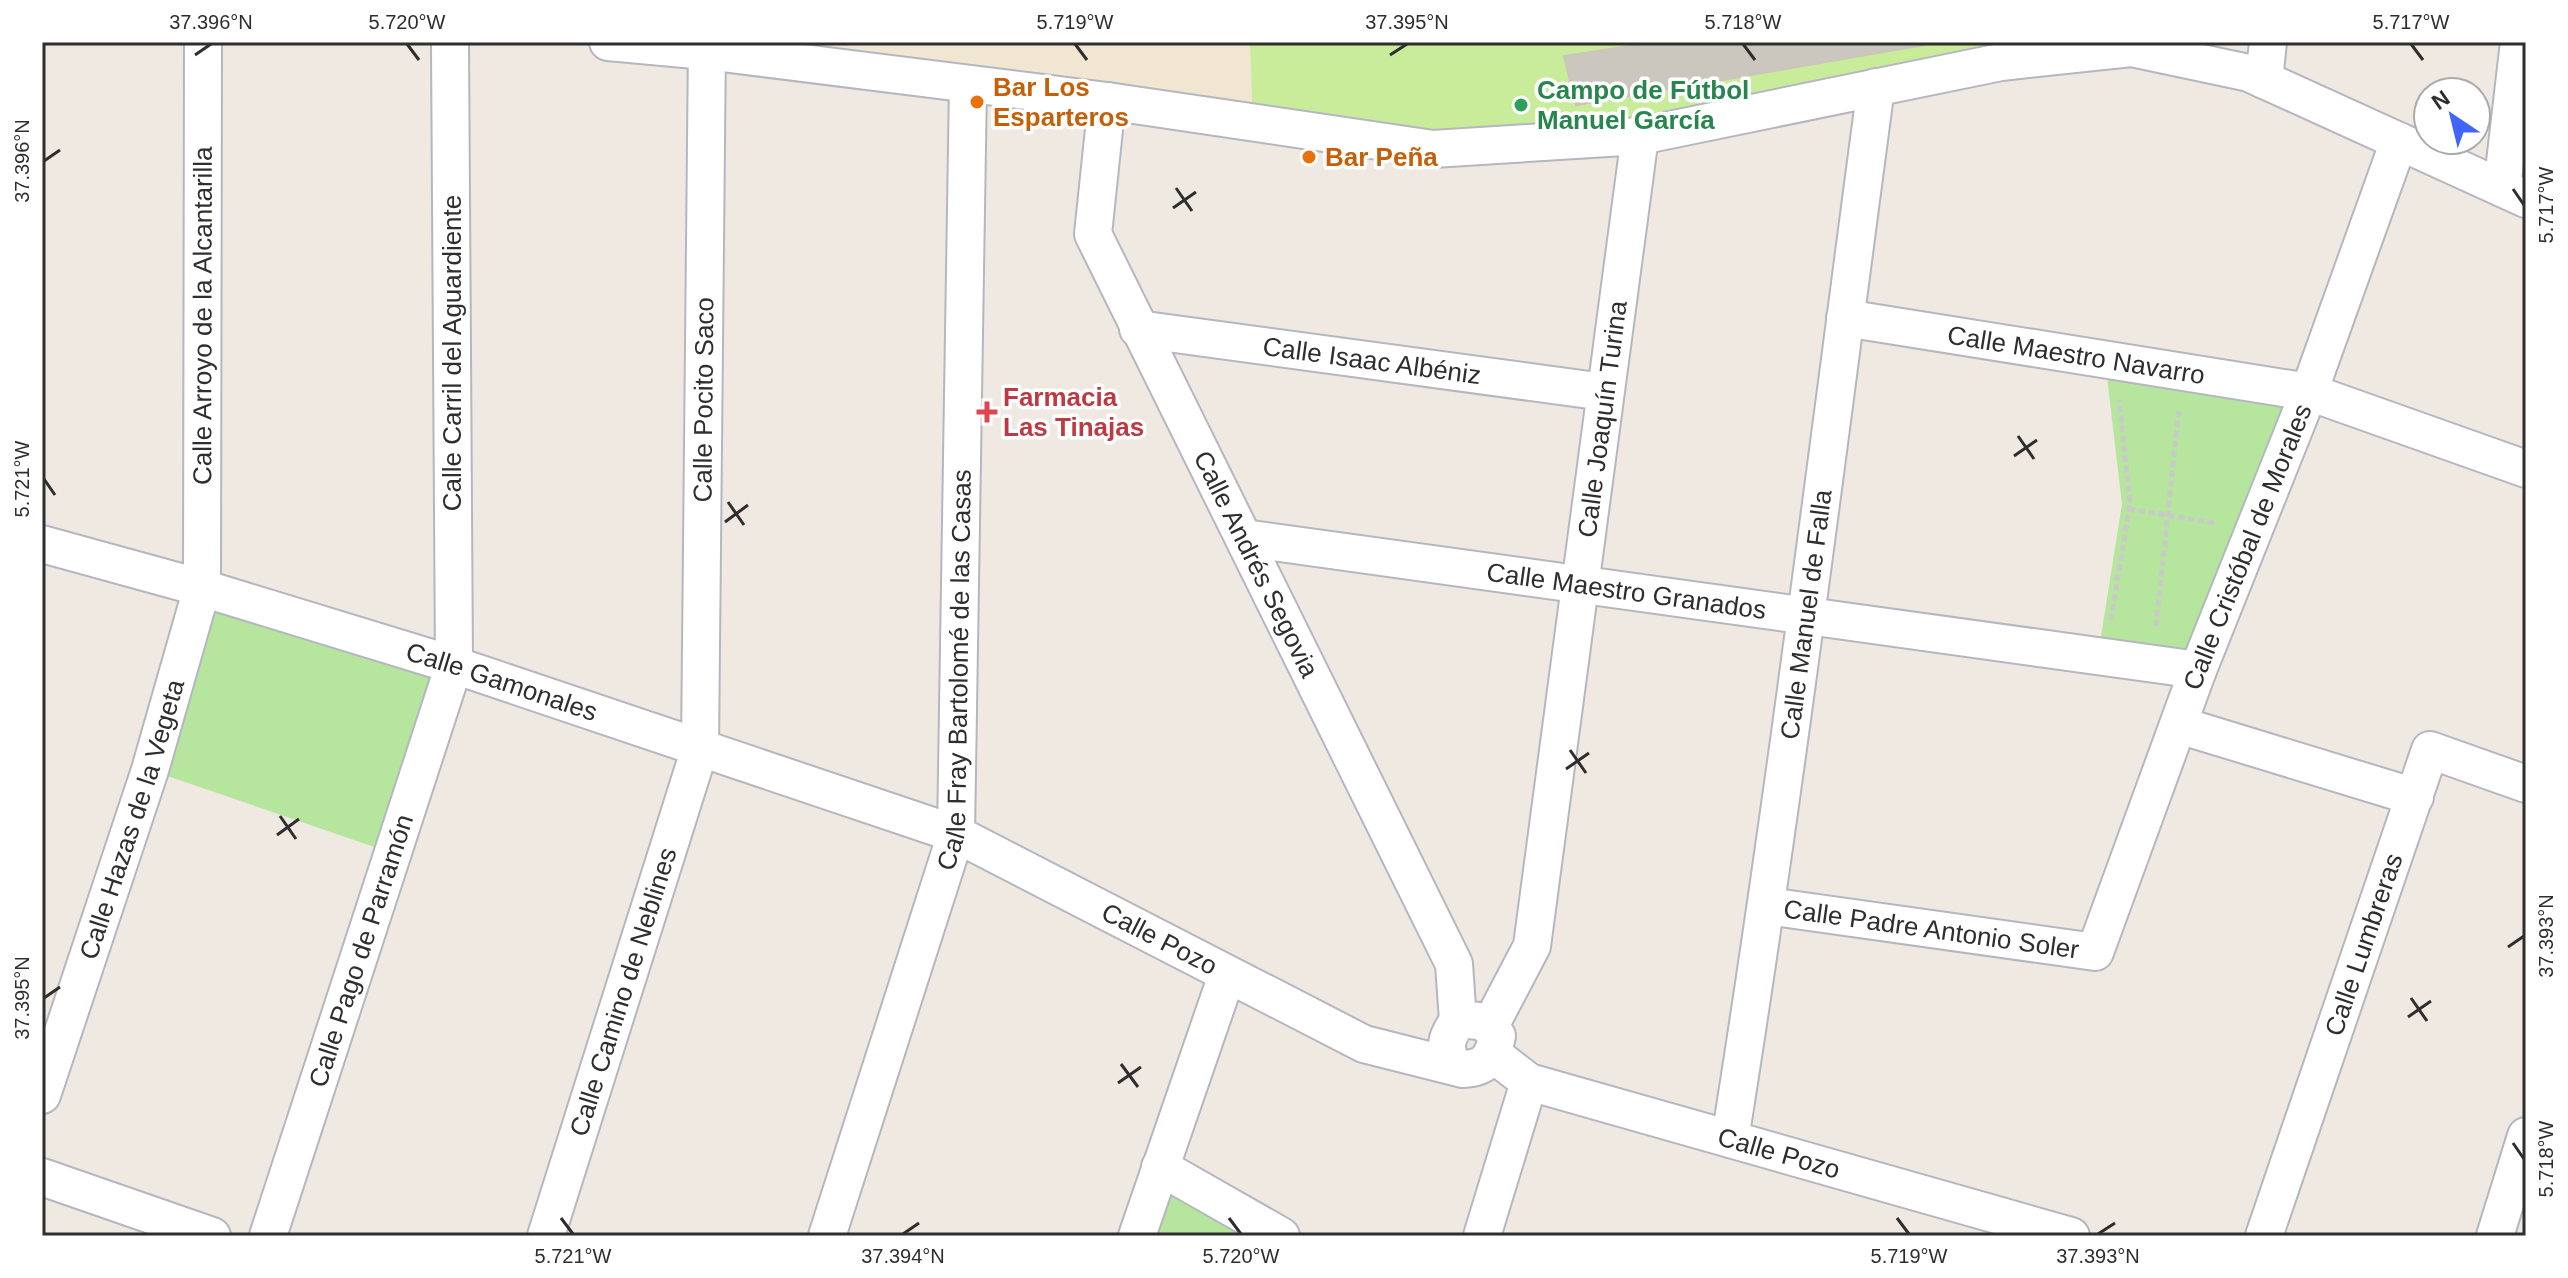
<svg xmlns="http://www.w3.org/2000/svg" width="2568" height="1278" viewBox="0 0 2568 1278" font-family="Helvetica,sans-serif">
  <style>
    .education { fill: #f0e6d1 }
    .green { fill: #b6e59e }
    .pitch { fill: #c9ec9a }
    .building { fill: #cbc7bf; stroke: #cbc5ba; stroke-width: 2 }
    .lines { fill: none; stroke-linecap: round; stroke-linejoin: round }
    .street-casing { stroke: #b4b7c1; stroke-width: 40 }
    .path { stroke: #c9c9c9; stroke-width: 5; stroke-dasharray: 6 4; stroke-linecap: butt }
    .street { stroke: #fff; stroke-width: 36 }
    .ticks { fill: none; stroke: #2e2e2e; stroke-width: 3 }
    .food-dot { fill: #e8710a; stroke: #fff; stroke-width: 3 }
    .leisure-dot { fill: #2e9e5b; stroke: #fff; stroke-width: 3 }
    .health-dot { fill: #e0444e; stroke: #fff; stroke-width: 3 }
    .labels { text-anchor: middle; dominant-baseline: central; stroke-width: 7; stroke-linejoin: round; paint-order: stroke }
    .food-label { font-size: 26px; font-weight: bold; fill: #c56008; stroke: #fff; text-anchor: start }
    .leisure-label { font-size: 26px; font-weight: bold; fill: #27864d; stroke: #fff; text-anchor: start }
    .street-label { font-size: 26px; fill: #2e2e2e; stroke: #fff }
    .health-label { font-size: 26px; font-weight: bold; fill: #be3a42; stroke: #fff; text-anchor: start }
    .neatline { fill: none; stroke: #2e2e2e; stroke-width: 3 }
    .ticks-label { font-size: 20px; text-anchor: middle; fill: #2e2e2e }
  </style>
  <rect width="100%" height="100%" fill="#efe9e1"/>
  <path class="education" d="M707,42h543l3,81z"/>
  <path class="green" d="M2105,360l204,32 -111,278 -100,-15 24,-151z
    M202,588l252,77 -62,188 -242,-83z
    M1160,1167l121,69h-144z"/>
  <path class="pitch" d="M1250,42h754l-3,20 -125,25 -443,62 -180,-26z"/>
  <path class="building" d="M1656,42h286l-366,63 -12,-49z"/>
  <g class="lines">
    <g class="street-casing">
      <g id="street">
        <path d="M608,42l98,9 401,50 326,48 207,-13 361,-74 130,-14 118,25 277,126"/>
        <path d="M2264,80l4,-38"/>
        <path id="s1" d="M1107,101l-14,133 361,730 4,57"/>
        <path d="M2502,188l17,-146"/>
        <path id="s2" d="M1845,318l464,74 217,77"/>
        <path id="s3" d="M1138,329l466,63"/>
        <path id="s4" d="M1244,538l954,132"/>
        <path id="s5" d="M42,544l160,44 252,77 502,169 408,210 99,25c23,-1 30,-11 34,-33 -11,-16 -20,-17 -39,-15 -11,15 -15,25 -6,43"/>
        <path d="M2179,725l236,72"/>
        <path id="s6" d="M1767,906l328,46 103,-282 111,-278 90,-251"/>
        <path id="s7" d="M1490,1026l42,-80 108,-810"/>
        <path id="s8" d="M1494,1055l35,27 542,154"/>
        <path id="s9" d="M42,1095l108,-325 52,-182 1,-546"/>
        <path id="s10" d="M1730,1139c56,-350 99,-701 146,-1052"/>
        <path d="M1160,1167l121,69"/>
        <path d="M42,1177l170,59"/>
        <path id="s11" d="M268,1236l186,-571 -4,-623"/>
        <path id="s12" d="M546,1236l154,-488 7,-706"/>
        <path id="s13" d="M827,1236l129,-402 12,-750"/>
        <path d="M1137,1236l90,-261"/>
        <path d="M1482,1236l47,-154"/>
        <path id="s14" d="M2264,1236l166,-486 96,34"/>
        <path d="M2495,1236l31,-100"/>
      </g>
    </g>
    <path class="path" d="M2129,509l86,14
      M2111,620l19,-117 -11,-103
      M2156,626l23,-217"/>
    <use href="#street" class="street"/>
  </g>
  <path class="ticks" d="M407,44l12,16M1075,44l12,16M1743,44l12,16M2411,44l12,16M195,55l16,-11M1390,55l17,-11M44,161l16,-11M1176,188l16,23M2513,189l11,16M1173,208l23,-16M2018,436l16,23M2014,456l23,-16M44,479l11,16M728,502l16,23M725,522l23,-17M1570,750l16,23M1566,769l23,-16M280,816l16,23M277,835l22,-16M2508,947l16,-11M44,998l16,-11M2411,998l16,23M2408,1017l23,-16M1121,1064l17,23M1118,1083l23,-16M2513,1143l11,16M561,1218l12,16M1229,1218l12,16M1897,1218l12,16M903,1234l16,-11M2098,1234l17,-11"/>
  <g class="food-dot">
    <circle cx="977" cy="102" r="8"/>
    <circle cx="1309" cy="157" r="8"/>
  </g>
  <circle class="leisure-dot" cx="1521" cy="105" r="8"/>
  <path class="health-dot" d="M983 400h8v8h8v8h-8v8h-8v-8h-8v-8h8z"/>
  <g class="labels">
    <g class="food-label">
      <text x="993" y="87">Bar Los<tspan x="993" dy="30">Esparteros</tspan></text>
      <text x="1325" y="157">Bar Peña</text>
    </g>
    <g class="leisure-label">
      <text x="1537" y="90">Campo de Fútbol<tspan x="1537" dy="30">Manuel García</tspan></text>
    </g>
    <g class="street-label">
      <text stroke="none"><textPath href="#s9" startOffset="804">Calle Arroyo de la Alcantarilla</textPath></text>
      <text transform="translate(452 353) rotate(-90)">Calle Carril del Aguardiente</text>
      <text stroke="none"><textPath href="#s2" startOffset="234">Calle Maestro Navarro</textPath></text>
      <text stroke="none"><textPath href="#s3" startOffset="236">Calle Isaac Albéniz</textPath></text>
      <text stroke="none"><textPath href="#s12" startOffset="860">Calle Pocito Saco</textPath></text>
      <text stroke="none"><textPath href="#s7" startOffset="622">Calle Joaquín Turina</textPath></text>
      <text stroke="none"><textPath href="#s6" startOffset="764">Calle Cristóbal de Morales</textPath></text>
      <text stroke="none"><textPath href="#s1" startOffset="502">Calle Andrés Segovia</textPath></text>
      <text stroke="none"><textPath href="#s4" startOffset="386">Calle Maestro Granados</textPath></text>
      <text stroke="none"><textPath href="#s10" startOffset="530">Calle Manuel de Falla</textPath></text>
      <text stroke="none"><textPath href="#s13" startOffset="586">Calle Fray Bartolomé de las Casas</textPath></text>
      <text stroke="none"><textPath href="#s5" startOffset="480">Calle Gamonales</textPath></text>
      <text stroke="none"><textPath href="#s9" startOffset="290">Calle Hazas de la Vegeta</textPath></text>
      <text stroke="none"><textPath href="#s6" startOffset="166">Calle Padre Antonio Soler</textPath></text>
      <text stroke="none"><textPath href="#s5" startOffset="1188">Calle Pozo</textPath></text>
      <text stroke="none"><textPath href="#s14" startOffset="308">Calle Lumbreras</textPath></text>
      <text stroke="none"><textPath href="#s11" startOffset="300">Calle Pago de Parramón</textPath></text>
      <text stroke="none"><textPath href="#s12" startOffset="256">Calle Camino de Neblines</textPath></text>
      <text stroke="none"><textPath href="#s8" startOffset="304">Calle Pozo</textPath></text>
    </g>
    <g class="health-label">
      <text x="1003" y="397">Farmacia<tspan x="1003" dy="30">Las Tinajas</tspan></text>
    </g>
  </g>
  <rect width="2568" height="1278" fill="none" stroke="#ffffff" stroke-width="88"/>
  <g transform="translate(2452 116) rotate(325)"><circle r="38" fill="#ffffff" stroke="#ababab" stroke-width="2"/>
  <path d="M0-6L14 30L0 20L-14 30Z" fill="#4264fb"/>
  <text y="-12" font-size="22" font-weight="bold" text-anchor="middle" fill="#2e2e2e">N</text>
  </g>
  <rect x="44" y="44" width="2480" height="1190" class="neatline"/>
  <g class="ticks-label">
    <text x="211" y="29">37.396°N</text>
    <text x="407" y="29">5.720°W</text>
    <text x="1075" y="29">5.719°W</text>
    <text x="1407" y="29">37.395°N</text>
    <text x="1743" y="29">5.718°W</text>
    <text x="2411" y="29">5.717°W</text>
    <text transform="translate(22 161) rotate(-90)" y="7">37.396°N</text>
    <text transform="translate(2546 205) rotate(-90)" y="7">5.717°W</text>
    <text transform="translate(22 479) rotate(-90)" y="7">5.721°W</text>
    <text transform="translate(2546 936) rotate(-90)" y="7">37.393°N</text>
    <text transform="translate(22 998) rotate(-90)" y="7">37.395°N</text>
    <text transform="translate(2546 1159) rotate(-90)" y="7">5.718°W</text>
    <text x="573" y="1263">5.721°W</text>
    <text x="903" y="1263">37.394°N</text>
    <text x="1241" y="1263">5.720°W</text>
    <text x="1909" y="1263">5.719°W</text>
    <text x="2098" y="1263">37.393°N</text>
  </g>
</svg>
